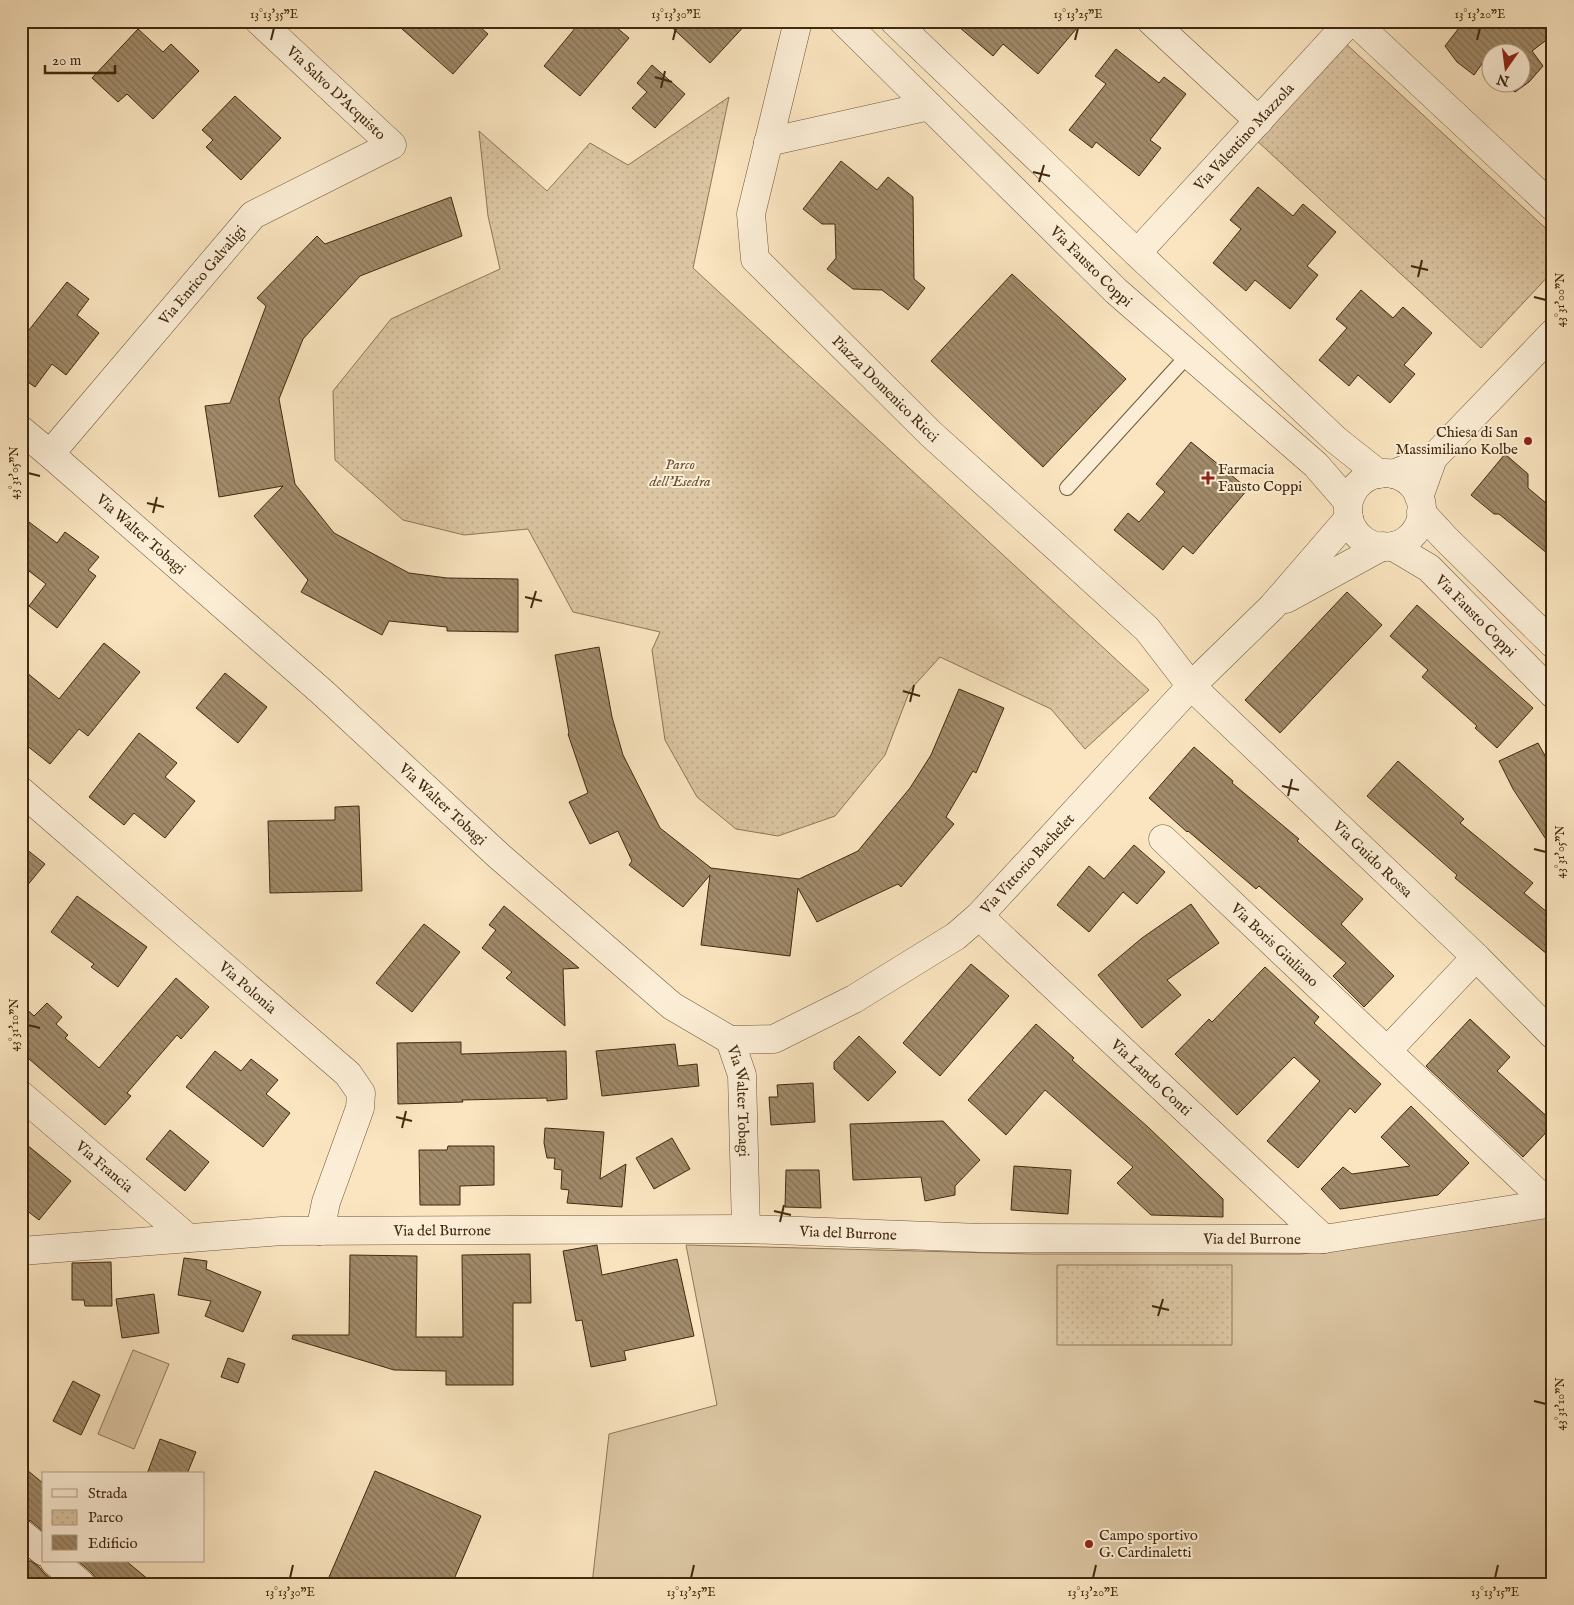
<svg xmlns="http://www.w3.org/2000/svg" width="1574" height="1605" viewBox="0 0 1574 1605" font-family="'IM FELL English',serif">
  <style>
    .grass { fill: #dbc5a2; stroke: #8e7758 }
    .park { fill: url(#park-dots); stroke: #8e7758 }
    .building { fill: url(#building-back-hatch); stroke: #41290e }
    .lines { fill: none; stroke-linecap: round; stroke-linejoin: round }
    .service-casing { stroke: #6f583a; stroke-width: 16 }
    .minor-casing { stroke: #6f583a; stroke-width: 29 }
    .tertiary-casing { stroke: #6f583a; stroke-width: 29 }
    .secondary-casing { stroke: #41290e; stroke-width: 29 }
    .service { stroke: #fceed6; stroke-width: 14 }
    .minor { stroke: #fceed6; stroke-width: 28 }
    .tertiary { stroke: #fceed6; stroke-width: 28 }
    .secondary { stroke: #fceed6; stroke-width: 28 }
    .ticks { fill: none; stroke: #41290e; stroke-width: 2 }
    .poi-dot { fill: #8f2418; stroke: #fceed6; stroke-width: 2 }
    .labels { text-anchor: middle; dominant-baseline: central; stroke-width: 4; stroke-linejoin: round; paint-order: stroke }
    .street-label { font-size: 15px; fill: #41290e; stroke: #fceed6 }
    .poi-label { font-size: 15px; fill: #41290e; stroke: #fceed6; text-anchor: start }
    .park-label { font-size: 15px; font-style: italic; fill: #685033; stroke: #fceed6 }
    .neatline { fill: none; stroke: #41290e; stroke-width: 2 }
    .ticks-label { font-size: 12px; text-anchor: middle; fill: #41290e }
  </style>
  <defs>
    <pattern id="park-dots" width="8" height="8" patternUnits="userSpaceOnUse" patternTransform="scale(1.25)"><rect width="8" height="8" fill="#dbc5a2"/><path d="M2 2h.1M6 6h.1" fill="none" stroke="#bda98a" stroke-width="1.8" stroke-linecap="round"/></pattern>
    <pattern id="building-back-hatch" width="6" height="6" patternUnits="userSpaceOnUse" patternTransform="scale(1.25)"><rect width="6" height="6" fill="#a18b6b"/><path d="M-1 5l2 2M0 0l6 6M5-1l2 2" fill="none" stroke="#857256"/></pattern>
  </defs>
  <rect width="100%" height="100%" fill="#fae5c0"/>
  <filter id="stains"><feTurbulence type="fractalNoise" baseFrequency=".004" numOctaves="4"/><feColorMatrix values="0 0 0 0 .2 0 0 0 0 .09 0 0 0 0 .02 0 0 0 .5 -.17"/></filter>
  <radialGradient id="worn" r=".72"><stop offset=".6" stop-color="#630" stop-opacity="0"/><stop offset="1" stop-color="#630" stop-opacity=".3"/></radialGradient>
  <path class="grass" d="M1553,1216v368h-961l17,-150 108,-29 -31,-160 346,9h269l190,-27z
    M133,1350l36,14 -35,85 -36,-15z"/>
  <path class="park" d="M1344,42l209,193v36l-72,77 -226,-209z
    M729,97l-36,171 456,422 -64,59 -34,-40 -111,-52 -30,33 -25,65 -50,61 -57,20 -42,-7 -39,-32 -32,-57 -13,-90 8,-18 -87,-20 -45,-83 -64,6 -61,-15 -68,-60 -2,-69 58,-72 109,-50 -12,-53 -9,-85 68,60 43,-48 38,22z
    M1057,1265h175v80h-175z"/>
  <path class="building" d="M393,21h80l15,13 -35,40z
    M581,21h28l20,17 -49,58 -36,-30z
    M665,21h84l-39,42z
    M952,21h131l-45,53 -35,-30 -10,12z
    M1467,21h86v14l-21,16 11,15 -14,16 -14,10 -13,-10h20v-30h-30v19l-8,-10 -10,14 -17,-13 -12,-16 17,-22z
    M138,29l25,23 8,-8 28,27 -46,48 -26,-25 -9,8 -26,-24z
    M1116,49l43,34 5,-6 22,17 -36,46 11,8 -22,28 -43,-34 -4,6 -23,-18 37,-46 -11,-8z
    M652,65l33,29 -30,34 -23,-20 15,-16 -10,-9z
    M235,96l46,42 -40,42 -35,-33 7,-7 -11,-10z
    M841,161l36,29 11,-13 25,20 1,82 11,9 -17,22 -26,-20 -29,-1 -26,-20 9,-11 -1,-34h-13l-19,-15z
    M1258,187l35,29 10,-12 33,28 -29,34 11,9 -28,34 -35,-29 -9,11 -33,-28 28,-34 -11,-9z
    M451,197l11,39 -102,40 -57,63 -24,60 16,85 39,49 75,40 38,5 71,1v53l-71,-1v-4l-58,-6 -7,14 -81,-43 7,-12 -54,-64 29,-30 -64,11 -14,-91 25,-3 36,-97 -9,-8 60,-62 8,8z
    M1012,274l114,105 -83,88 -112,-106z
    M67,282l22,17 -12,16 22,18 -33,42 -14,-11 -17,23 -14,-10v-37z
    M1361,290l32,28 10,-11 29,26 -28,32 11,9 -25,29 -32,-28 -9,11 -30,-26 28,-32 -11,-9z
    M1191,442l57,47 -55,65 -10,-8 -20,24 -49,-40 14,-17 11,9 26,-30 -9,-8z
    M1505,454l23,20v14l25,21v49l-54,-44h-5l-23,-19z
    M21,516l36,27 8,-11 34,25 -11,13 8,6 -39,52 -28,-22 17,-22 -25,-19z
    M1347,592l35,33 -102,108 -35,-33z
    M1417,605l116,103 -36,40 -22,-20 2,-2 -55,-49 6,-7 -38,-34z
    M104,643l36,29 -52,64 -9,-7 -29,35 -29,-23v-73l38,31z
    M599,647l13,70 11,38 37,73 51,40 88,11 59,-28 52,-63 21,-33 28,-66 45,19 -28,65 -3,-2 -27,46 8,7 -53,63 -3,-3 -81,38 -19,-34 -8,68 -89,-11 9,-70 -27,32 -54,-42 3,-4 -14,-30 -28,13 -21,-42 19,-9 -20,-59 1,-1 -14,-78z
    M225,673l42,34 -29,36 -42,-35z
    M139,733l38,30 -12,14 30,24 -30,37 -31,-25 -10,12 -35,-28z
    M1538,743l15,27v80l-40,-61 -14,-28z
    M1194,747l39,34 -1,2 67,56 -2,2 66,58 -22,25 53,52 -30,31 -31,-31 13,-13 -87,-77 -3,3 -68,-58 -1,1 -38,-34z
    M1398,761l66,58 -4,4 73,60 -9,10 29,24v42l-98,-81 2,-3 -90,-79z
    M359,806l3,85 -92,2 -2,-72 67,-1v-13z
    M21,845l24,19 -24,29z
    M1134,845l31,27 -28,32 -14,-12 -34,40 -32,-27 32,-39 15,13z
    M77,896l70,51 -29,40 -27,-20 3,-3 -43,-32z
    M1191,904l28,39 -52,37 14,15 -39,33 -44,-53 44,-37z
    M504,906l75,62 -16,1 2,57 -59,-48 6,-6 -30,-24 14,-18 -7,-5z
    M424,924l36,28 -48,60 -36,-29z
    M971,964l38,32 -69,80 -37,-33z
    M1265,967l54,50 -5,6 67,61 -26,29 -5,-5 -52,60 -31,-27 53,-60 -26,-24 -57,58 -62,-61 34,-35 3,3z
    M176,978l33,29 -28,32 -4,-4 -50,58 4,3 -26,29 -84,-73v-48l13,12 13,-13 15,14 -6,7 12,11 -3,3 34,30z
    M1470,1019l40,38 -13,14 56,51v3l-30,32 -97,-91z
    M1036,1024l38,34 -2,2 76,67 75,72v18l-72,-2 -34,-32 16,-16 -88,-77 -39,45 -38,-35z
    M859,1036l37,36 -28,29 -34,-32v-7z
    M461,1042v12l105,-3 1,48 -20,2v-3l-85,2 1,2 -65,2 -1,-61z
    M675,1044l3,22 19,-2 2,22 -97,10 -6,-45z
    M215,1051l26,20 10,-12 27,21 -12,14 24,19 -27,34 -77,-60z
    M813,1083l2,39 -44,3 -2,-28h9l-1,-12z
    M1411,1106l58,57 -31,32 -98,14 -19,-20 22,-22 9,7 58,-8 -29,-29z
    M943,1121l37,39 -25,26v9l-30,6 -4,-24 -68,3 -3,-56z
    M545,1128l59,4 -4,47 26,-15 -4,43 -55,-4 2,-13 -8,-1 1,-19 -8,-1 1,-11h-8l-3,-15z
    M170,1130l39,32 -24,29 -39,-32z
    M672,1138l18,31 -36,20 -18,-31z
    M21,1140l50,41 -32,39 -18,-14z
    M448,1146h46v39l-34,1v19h-40l-1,-55h28z
    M1014,1166l57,4 -3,44 -57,-4z
    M786,1170h33l2,38 -36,-1z
    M597,1245l5,30 75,-16 17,77 -70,15 2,9 -35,7 -9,-47 -6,1 -13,-70z
    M530,1254l1,49h-18v82h-67v-14l-52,-1 -102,-31 1,-4h56l1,-80 67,1 -1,81h47l-1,-82z
    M184,1258l23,3 -1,8 55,23 -18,40 -38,-16 6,-15 -33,-6z
    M111,1262l1,44h-27l-1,-6h-12v-37z
    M154,1294l5,39 -37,5 -6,-39z
    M228,1358l17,6 -7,19 -17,-6z
    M73,1381l27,14 -19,40 -28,-14z
    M160,1439l36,13 -9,22h-40z
    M21,1465l23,19v48l-13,-11 -10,-4z
    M375,1471l106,45 -29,68h-126z
    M21,1561h10l8,6 5,6 13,11h-36z
    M78,1561h48l28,23h-58v-6l-5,-6z"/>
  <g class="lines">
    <g class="service-casing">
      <path id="service" d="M1067,488l122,-134"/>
    </g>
    <g class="minor-casing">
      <g id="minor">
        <path id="s1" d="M798,21l-47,193 4,45 176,175 216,195 44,57 285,271 77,78"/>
        <path d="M1151,21l108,100"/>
        <path d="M1354,21l199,186"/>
        <path d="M768,142l161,-36"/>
        <path id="s2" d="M1137,253l213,-232"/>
        <path id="s3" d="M21,430l29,24 272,238 177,164 173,150 58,34 12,35 4,154"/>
        <path id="s4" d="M50,454l203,-239 139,-70 -133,-124"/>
        <path d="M1393,474l40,-16"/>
        <path d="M1419,497l14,-39 120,-125"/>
        <path d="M1286,599l97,-53"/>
        <path id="s5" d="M21,791l327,283 13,19 -1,15 -34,94 -6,29"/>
        <path id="s6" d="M1163,839l386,365"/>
        <path id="s7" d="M979,916l345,323"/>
        <path id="s8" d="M730,1040l44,-1 80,-40 102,-63 23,-20 212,-230 81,-79 77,-89"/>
        <path d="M1387,1051l89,-94"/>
        <path id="s9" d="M21,1095l167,143"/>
      </g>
    </g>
    <g class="tertiary-casing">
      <g id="tertiary">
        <path id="s10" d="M843,21l273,270 200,174 32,37"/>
        <path d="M894,21l243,232 199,187 43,34"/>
        <circle cx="1385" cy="510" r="37"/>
        <path d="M1421,512l25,27 107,105"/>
        <path id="s11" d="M1392,546l37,22 124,126"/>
        <path id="s12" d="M21,1251l261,-20 464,-2 235,9 343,1 229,-36"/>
      </g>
    </g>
    <g class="secondary-casing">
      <path id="secondary" d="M21,1533l23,19
        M54,1561l27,23"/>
    </g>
    <use href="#service" class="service"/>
    <use href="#minor" class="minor"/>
    <use href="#tertiary" class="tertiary"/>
    <use href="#secondary" class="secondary"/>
  </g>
  <path class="ticks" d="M271,40l3,-12M673,40l3,-12M1075,40l3,-12M1477,40l3,-12M655,77l17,5M661,88l4,-17M1033,172l17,4M1039,182l5,-17M1411,266l17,4M1418,277l4,-17M1534,297l12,3M28,473l12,3M147,503l17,4M153,513l4,-16M525,597l17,4M531,608l5,-17M903,691l17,5M910,702l4,-17M1282,786l17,4M1288,796l4,-17M1534,849l12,3M28,1025l12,3M396,1117l16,4M402,1128l4,-17M774,1211l17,4M780,1222l4,-17M1152,1306l17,4M1158,1316l5,-17M1534,1401l12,3M290,1578l3,-13M691,1578l3,-13M1093,1578l3,-13M1495,1578l3,-13"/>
  <g class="poi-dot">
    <circle cx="1528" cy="441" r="5"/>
    <path d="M1205.5 470.5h5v5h5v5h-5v5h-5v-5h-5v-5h5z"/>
    <circle cx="1089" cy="1544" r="5"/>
  </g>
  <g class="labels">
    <g class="street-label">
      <text transform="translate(336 93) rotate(43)">Via Salvo D'Acquisto</text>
      <text stroke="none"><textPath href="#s2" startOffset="158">Via Valentino Mazzola</textPath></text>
      <text stroke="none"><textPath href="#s10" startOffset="349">Via Fausto Coppi</textPath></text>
      <text stroke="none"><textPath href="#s4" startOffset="235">Via Enrico Galvaligi</textPath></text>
      <text stroke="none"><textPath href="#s1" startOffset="428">Piazza Domenico Ricci</textPath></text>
      <text stroke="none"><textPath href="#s3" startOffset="159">Via Walter Tobagi</textPath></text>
      <text stroke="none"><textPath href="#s11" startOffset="110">Via Fausto Coppi</textPath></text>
      <text stroke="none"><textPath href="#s3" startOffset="564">Via Walter Tobagi</textPath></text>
      <text stroke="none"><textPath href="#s1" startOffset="1106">Via Guido Rossa</textPath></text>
      <text stroke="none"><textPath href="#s8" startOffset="355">Via Vittorio Bachelet</textPath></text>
      <text stroke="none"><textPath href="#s6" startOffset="154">Via Boris Giuliano</textPath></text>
      <text stroke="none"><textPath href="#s5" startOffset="300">Via Polonia</textPath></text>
      <text stroke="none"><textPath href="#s7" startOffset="236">Via Lando Conti</textPath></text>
      <text stroke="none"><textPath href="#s3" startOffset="999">Via Walter Tobagi</textPath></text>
      <text stroke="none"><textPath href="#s9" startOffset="110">Via Francia</textPath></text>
      <text stroke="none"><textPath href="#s12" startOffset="422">Via del Burrone</textPath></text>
      <text stroke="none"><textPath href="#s12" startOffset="828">Via del Burrone</textPath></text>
      <text stroke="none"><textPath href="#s12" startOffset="1232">Via del Burrone</textPath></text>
    </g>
    <g class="poi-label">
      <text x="1518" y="432" text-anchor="end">Chiesa di San<tspan x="1518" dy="17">Massimiliano Kolbe</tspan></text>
      <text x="1218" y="469">Farmacia<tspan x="1218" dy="17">Fausto Coppi</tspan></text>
      <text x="1099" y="1535">Campo sportivo<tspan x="1099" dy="17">G. Cardinaletti</tspan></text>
    </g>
    <g class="park-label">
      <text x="680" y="464">Parco<tspan x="680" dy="17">dell'Esedra</tspan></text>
    </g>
  </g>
  <rect width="1574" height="1605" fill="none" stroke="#fae5c0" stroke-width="55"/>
  <rect x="42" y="1472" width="162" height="90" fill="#fceed6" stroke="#b19f86"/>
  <rect x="52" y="1489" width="25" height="8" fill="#fceed6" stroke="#b19f86"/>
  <text x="88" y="1498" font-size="15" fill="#41290e">Strada</text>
  <rect x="52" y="1510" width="25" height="15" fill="url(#park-dots)" stroke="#b19f86"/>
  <text x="88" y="1522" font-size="15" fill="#41290e">Parco</text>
  <rect x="52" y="1535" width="25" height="15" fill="url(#building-back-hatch)" stroke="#b19f86"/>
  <text x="88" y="1548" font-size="15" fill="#41290e">Edificio</text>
  <g transform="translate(1506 68) rotate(194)"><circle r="24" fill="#fceed6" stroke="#b19f86"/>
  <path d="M0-4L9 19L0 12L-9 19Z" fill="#8f2418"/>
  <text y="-8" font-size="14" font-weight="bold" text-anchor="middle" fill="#41290e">N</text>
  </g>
  <path d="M45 65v8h70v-8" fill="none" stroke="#41290e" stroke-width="2.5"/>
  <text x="52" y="65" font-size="15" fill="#41290e" stroke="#fceed6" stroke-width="4" paint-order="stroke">20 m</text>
  <rect x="28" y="28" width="1518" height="1550" class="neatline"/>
  <g class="ticks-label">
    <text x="274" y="18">13°13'35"E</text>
    <text x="676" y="18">13°13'30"E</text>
    <text x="1078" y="18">13°13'25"E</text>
    <text x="1480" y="18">13°13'20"E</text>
    <text transform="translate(1560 300) rotate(-90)" y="4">43°31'00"N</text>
    <text transform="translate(14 473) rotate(-90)" y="4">43°31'05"N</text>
    <text transform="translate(1560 852) rotate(-90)" y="4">43°31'05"N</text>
    <text transform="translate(14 1025) rotate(-90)" y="4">43°31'10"N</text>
    <text transform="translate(1560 1404) rotate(-90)" y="4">43°31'10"N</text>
    <text x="290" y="1596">13°13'30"E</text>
    <text x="691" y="1596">13°13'25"E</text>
    <text x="1093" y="1596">13°13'20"E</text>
    <text x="1495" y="1596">13°13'15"E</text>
  </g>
  <rect width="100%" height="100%" filter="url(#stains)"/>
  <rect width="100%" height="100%" fill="url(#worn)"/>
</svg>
